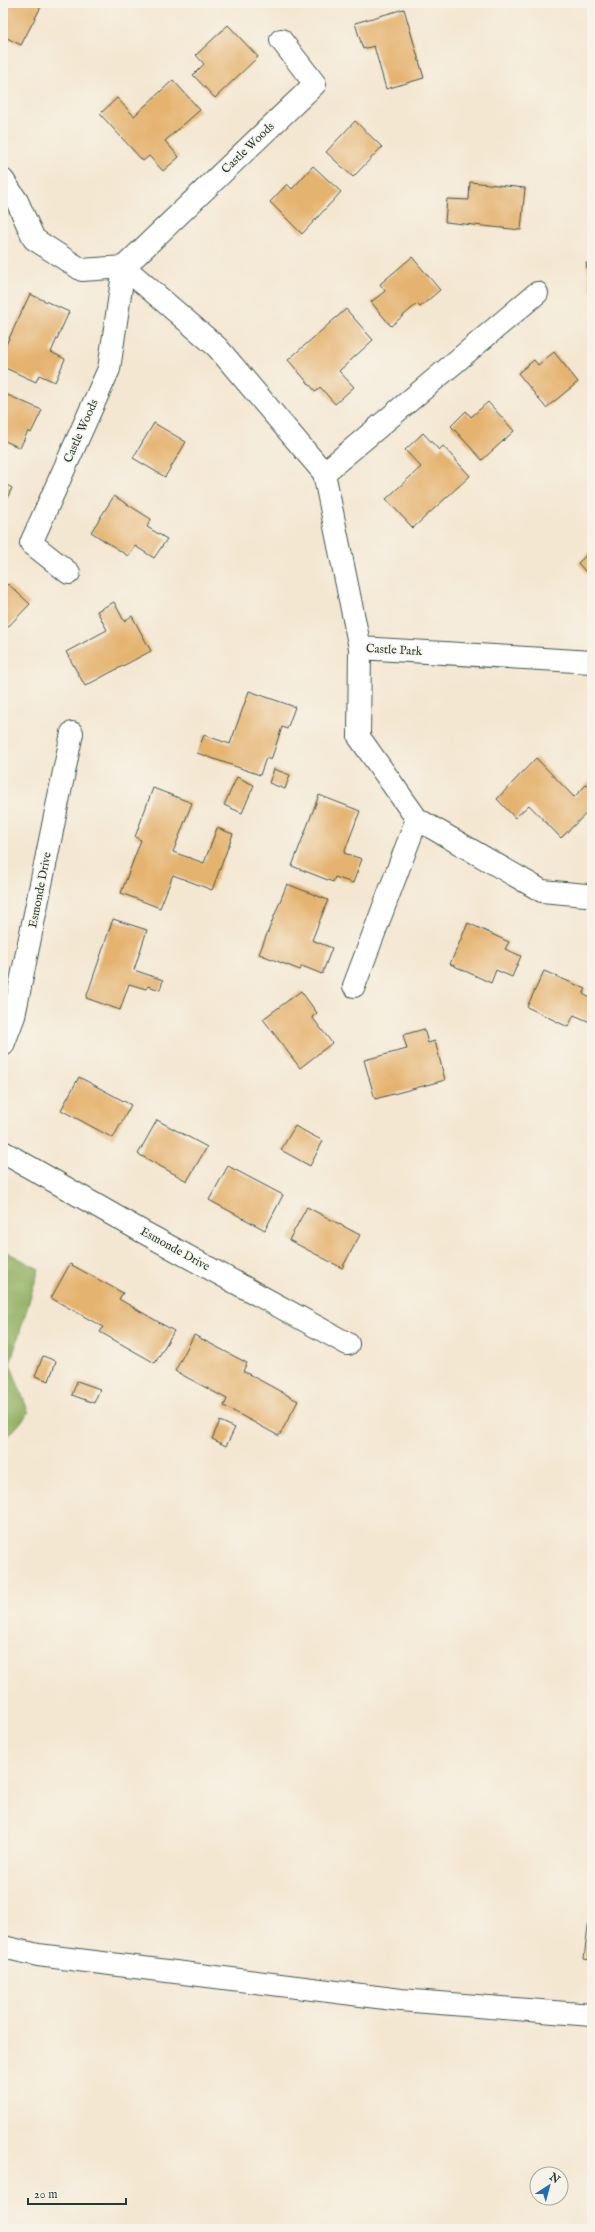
<svg xmlns="http://www.w3.org/2000/svg" width="595" height="2232" viewBox="0 0 595 2232" font-family="'IM FELL English',serif">
  <style>
    .forest { fill: #91b062; stroke: #58764b }
    .building { fill: #e5b36f }
    .lines { fill: none; stroke-linecap: round; stroke-linejoin: round }
    .minor-casing { stroke: #3f564c; stroke-width: 24 }
    .tertiary-casing { stroke: #3f564c; stroke-width: 24 }
    .minor { stroke: #fff; stroke-width: 22 }
    .tertiary { stroke: #fff; stroke-width: 22 }
    .labels { text-anchor: middle; dominant-baseline: central; stroke-width: 3; stroke-linejoin: round; paint-order: stroke }
    .street-label { font-size: 12px; fill: #1f3d34; stroke: #f7f3e8 }
  </style>
  <rect width="100%" height="100%" fill="#f7f3e8"/>
  <filter id="ink" filterUnits="userSpaceOnUse"><feTurbulence type="fractalNoise" baseFrequency=".025" numOctaves="2"/><feDisplacementMap in="SourceGraphic" scale="8" xChannelSelector="R" yChannelSelector="G"/><feConvolveMatrix kernelMatrix="1 2 1 2 8 2 1 2 1" color-interpolation-filters="sRGB"/></filter>
  <filter id="wash" filterUnits="userSpaceOnUse"><feTurbulence type="fractalNoise" baseFrequency=".012" numOctaves="4" result="noise"/><feDisplacementMap in="SourceGraphic" scale="16" xChannelSelector="R" yChannelSelector="G"/><feGaussianBlur stdDeviation="0.9" result="paint"/><feColorMatrix in="noise" values="0 0 0 0 0 0 0 0 0 0 0 0 0 0 0 0 0 1.4 0 .05"/><feComposite in="paint" operator="in"/></filter>
  <g filter="url(#wash)">
    <rect width="100%" height="100%" fill="#f4e7d2"/>
    <path class="forest" d="M3,1250l36,19 -29,95 19,49 -26,29z"/>
    <g id="blocks">
      <path class="building" d="M3,3h40l-22,42 -18,-9z
        M404,9l20,69 -38,11 -12,-43 -11,3 -8,-26z
        M228,25l30,32 -43,41 -22,-23 11,-11 -8,-9z
        M173,80l27,30 -35,31 14,16 -16,14 -14,-15 -6,5 -43,-47 17,-16 17,18z
        M355,121l27,26 -29,30 -27,-25z
        M313,166l28,26 -39,42 -32,-32 17,-18 5,5z
        M470,182l55,6 -4,42 -76,-8 2,-23 22,1z
        M412,257l28,33 -20,17 -3,-3 -26,22 -20,-24 14,-11 -5,-7z
        M592,262v30h-1l-5,-29z
        M30,294l39,18 -18,40 14,7 -10,23 -16,-7 -3,7 -33,-15v-16z
        M346,309l27,31 -34,31 15,16 -19,17 -15,-17 -4,5 -28,-32z
        M554,352l24,30 -32,26 -28,-35 16,-13 4,5z
        M3,393l39,17 -11,23 -3,-2 -8,17 -17,-8z
        M488,402l26,29 -32,29 -31,-34 15,-15 5,6z
        M154,423l32,19 -21,35 -32,-19z
        M423,433l16,17 4,-4 27,30 -57,52 -27,-29 35,-32 -16,-17z
        M3,483l9,5 -9,18z
        M114,496l37,23 -4,8 20,12 -13,19 -19,-12 -7,10 -37,-24z
        M592,550v29l-14,-16z
        M8,584l22,20 -27,28v-42z
        M114,602l10,19 8,-5 19,35 -66,35 -19,-34 41,-22 -10,-19z
        M249,691l46,16 -8,22 -5,-2 -11,33 -5,-2 -6,17 -63,-22 7,-18 26,9z
        M536,758l38,39 18,-18v29l-31,30 -32,-33 -14,13 -18,-19z
        M274,769l16,6 -5,14 -16,-6z
        M237,777l17,8 -12,28 -18,-8z
        M153,788l39,15 -19,49 31,11 13,-35 16,6 -21,56 -39,-15 -13,33 -39,-15 20,-53 -6,-3z
        M319,795l41,16 -16,42 18,6 -9,24 -18,-6 -2,5 -41,-16z
        M287,884l41,16 -16,40 20,8 -10,26 -20,-8 -2,4 -41,-16z
        M113,919l34,11 -13,40 29,10 -3,10 -12,-4 -2,3 -17,-5 -9,26 -34,-12z
        M468,923l41,19 -4,7 16,7 -9,21 -16,-7 -5,13 -41,-19z
        M544,971l42,18 -3,5 9,5 -2,23 -16,-7 -6,12 -41,-20z
        M301,991l16,22 -5,4 20,26 -32,25 -37,-49z
        M424,1029l4,14 7,-2 10,39 -70,19 -11,-39 43,-11 -4,-14z
        M79,1077l52,28 -18,33 -52,-28z
        M157,1120l50,27 -20,34 -49,-27z
        M295,1126l28,15 -13,25 -29,-16z
        M228,1166l55,29 -18,35 -56,-30z
        M307,1207l53,28 -18,33 -53,-28z
        M70,1264l53,29 -4,6 55,32 -19,32 -55,-31 3,-5 -52,-29z
        M194,1335l53,28 -4,8 55,30 -19,35 -55,-30 3,-7 -52,-28z
        M43,1356l13,5 -7,20 -14,-5z
        M77,1381l23,8 -6,14 -22,-8z
        M220,1421l15,7 -9,18 -14,-7z
        M589,1918h3v42l-8,-1z"/>
    </g>
  </g>
  <g filter="url(#ink)">
    <use href="#blocks" fill-opacity="0" stroke="#3f564c" stroke-width="1"/>
    <g class="lines">
      <g class="minor-casing">
        <path id="minor" d="M3,180l14,21 17,38 48,31 42,-3 93,80 107,126 36,175 -1,89 58,82 125,72 44,4
          M324,473l213,-180
          M69,573l-38,-30 78,-174 15,-102 191,-183 -34,-44
          M360,648l232,14
          M354,986l63,-167
          M3,1045l11,-29 58,-283
          M3,1152l140,80 205,112"/>
      </g>
      <g class="tertiary-casing">
        <path id="tertiary" d="M3,1947l35,8 363,45 191,15"/>
      </g>
      <use href="#minor" class="minor"/>
      <use href="#tertiary" class="tertiary"/>
    </g>
  </g>
  <g class="labels">
    <g class="street-label">
      <text transform="translate(248 148) rotate(-44)">Castle Woods</text>
      <text transform="translate(81 431) rotate(-66)">Castle Woods</text>
      <text transform="translate(394 650) rotate(3)">Castle Park</text>
      <text transform="translate(40 890) rotate(-79)">Esmonde Drive</text>
      <text transform="translate(175 1249) rotate(29)">Esmonde Drive</text>
    </g>
  </g>
  <rect width="595" height="2232" fill="none" stroke="#f7f3e8" stroke-width="16"/>
  <g transform="translate(549 2186) rotate(36)"><circle r="19" fill="#f7f3e8" stroke="#a1aaa0"/>
  <path d="M0-3L7 15L0 10L-7 15Z" fill="#1f6fb2"/>
  <text y="-6" font-size="11" font-weight="bold" text-anchor="middle" fill="#1f3d34">N</text>
  </g>
  <path d="M28 2198v6h98v-6" fill="none" stroke="#1f3d34" stroke-width="2"/>
  <text x="34" y="2198" font-size="12" fill="#1f3d34" stroke="#f7f3e8" stroke-width="3" paint-order="stroke">20 m</text>
</svg>
